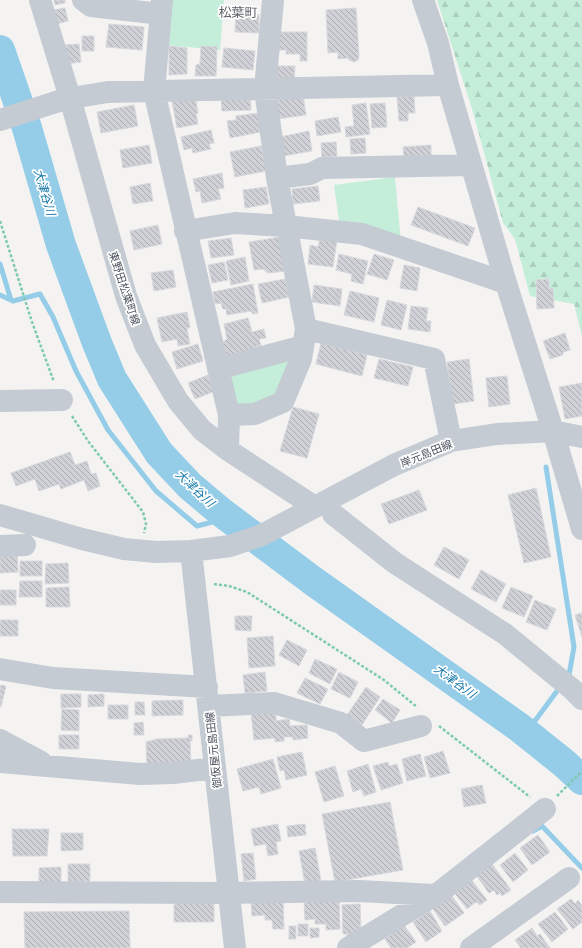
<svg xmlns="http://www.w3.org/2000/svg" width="582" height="948" viewBox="0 0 582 948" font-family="Lato,'Noto Sans JP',sans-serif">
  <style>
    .forest { fill: url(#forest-firs) }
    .park { fill: #c5eeda }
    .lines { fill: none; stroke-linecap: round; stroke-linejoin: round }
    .stream { stroke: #95cde8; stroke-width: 5 }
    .river { stroke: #95cde8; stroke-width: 30 }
    .building { fill: url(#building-back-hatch); stroke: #d7d8dd }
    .path { stroke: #7ecaae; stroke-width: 2.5; stroke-dasharray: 3 2; stroke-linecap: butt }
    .minor { stroke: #c4cbd3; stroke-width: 22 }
    .labels { text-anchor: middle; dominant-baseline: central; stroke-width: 3.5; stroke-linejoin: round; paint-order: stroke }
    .street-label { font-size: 11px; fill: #4b535f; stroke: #fff }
    .water-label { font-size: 12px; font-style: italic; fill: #1578a8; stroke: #fff }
    .quarter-label { font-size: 13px; fill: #5f6267; stroke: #fff }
  </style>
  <defs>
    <pattern id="forest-firs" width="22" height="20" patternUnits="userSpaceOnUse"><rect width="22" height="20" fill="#c5eeda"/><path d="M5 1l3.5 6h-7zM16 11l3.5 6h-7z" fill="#abcebe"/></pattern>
    <pattern id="building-back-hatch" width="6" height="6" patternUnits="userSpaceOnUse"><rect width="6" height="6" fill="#d0d1d6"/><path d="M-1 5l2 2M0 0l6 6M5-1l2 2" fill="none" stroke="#abacb1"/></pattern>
  </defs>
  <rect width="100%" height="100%" fill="#f4f3f2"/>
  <path class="forest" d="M437,0h145v336l-8,-32 -44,-8 -15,-57 -12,-16 -30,-111z"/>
  <path class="park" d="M170,0h54l-4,50 -55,-5z
    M395,177l6,66 -61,-16 -6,-42z
    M287,355l2,8 -12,34 -37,13 -14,-35z"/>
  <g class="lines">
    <path class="stream" d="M0,264l11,36
      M0,295l13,6 27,-7 13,23 23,54 32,59 48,61 41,35 31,-8
      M546,467l28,180 -5,28 -3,3
      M526,733l34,-46
      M533,831l9,-5 40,42"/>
    <path class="river" d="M0,50l27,78 34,117 36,98 15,36 47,74 31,33 31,26 92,69 207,147 45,36 17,16"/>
  </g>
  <path class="building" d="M54,0h11v3l-10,2z
    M65,8l3,13 -12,3 -3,-14z
    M356,8l3,48 -1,4 -4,2 -5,-2 -2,-2 -9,1v-7l-10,1 -2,-43z
    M236,14l23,1v18l-24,-1z
    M109,24l35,3 -2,23 -36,-3z
    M274,32h33v29h-7v-7h-14v-4h-12z
    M82,36h12v15h-12z
    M79,44l2,18 -15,2 -1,-19z
    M169,46l18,2v26l-18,1z
    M201,46l16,1 -1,29h-21l1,-11 4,-1z
    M224,48l31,3 -2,19 -31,-3z
    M272,66h23l-1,14h-23z
    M303,95l3,20 -29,4 -3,-19z
    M195,96l3,17 -2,1 2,10 -21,4 -5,-27z
    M414,96l1,17h-7v8h-9l-2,-24z
    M250,97l1,13 -29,1 -1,-13z
    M366,103l4,31 -24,3 -1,-10 9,-1 -2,-21z
    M385,103l2,24 -15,1 -2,-24z
    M134,105l4,21 -37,7 -4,-21z
    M258,113l3,19 -31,6 -3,-17 9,-1v-4z
    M338,117l3,15 -24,4 -2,-15z
    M211,130l3,13 -5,1 2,5 -18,4 -1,-5 -8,2 -3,-13z
    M309,131l3,20 -29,5 -3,-19z
    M365,138l1,15 -15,1 -1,-15z
    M336,142l1,14 -15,1 -1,-14z
    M149,145l3,18 -29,5 -3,-18z
    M431,145v15l-27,1 -1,-14z
    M261,146l5,25 -31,6 -5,-25z
    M222,173l2,15 -6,1 3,10 -19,4 -2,-12 -4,1 -3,-13z
    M150,183l3,18 -20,3 -3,-17z
    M318,186l2,15 -27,3 -1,-15z
    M266,187l3,17 -24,4 -2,-18z
    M418,207l57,21 -7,18 -57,-21z
    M158,225l4,19 -28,6 -4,-19z
    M280,237l6,34 -18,2 -5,-4 -9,1 -5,-28z
    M231,238l3,17 -23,3 -3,-17z
    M320,238l17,2 -4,27 -25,-3 2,-19 8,2z
    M339,254l29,7 -5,23 -12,-3 1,-7 -16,-4z
    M374,254l20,6 -7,20 -20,-6z
    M245,257l4,24 -18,4 -5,-24z
    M224,262l4,18 -16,3 -4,-18z
    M404,265l16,3 -3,23 -17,-3z
    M173,270l3,17 -22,4 -3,-18z
    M285,279l4,18 -27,6 -4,-19z
    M549,279v10l4,-1 1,20 -17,1 -1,-29z
    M253,284l5,29 -5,1 -2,-3 -24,4 -1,-6h-3l-2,-6 -6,1 -2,-12z
    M314,285l28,4 -2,17 -28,-4z
    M350,291l29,7 -5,24 -30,-7z
    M387,300l20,5 -6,25 -20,-5z
    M411,306l17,2 -2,13h5l-1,11 -22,-3z
    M187,312l3,15 -3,2 3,15 -12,2 -1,-7 -15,3 -5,-24z
    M248,318l4,14 12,-3 2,9 -7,1 2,7 -6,1 1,4 -29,7 -4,-16 4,-3 -3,-15z
    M565,333l5,17 -7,2v3l-13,4 -7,-18z
    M321,343l46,12 -5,21 -46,-12z
    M198,344l5,17 -26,8 -5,-17z
    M379,359l34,8 -5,19 -34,-8z
    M469,359l5,42 -21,3 -6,-42z
    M208,375l7,16 -20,8 -7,-16z
    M507,376l3,28 -21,3 -3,-29z
    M582,383v33l-17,3 -6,-32z
    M293,407l26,7 -12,44 -27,-7z
    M70,452l5,13 12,-4 4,13 5,-1 4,13 -12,5 -4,-11 -23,9 -2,-5 -20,7 -4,-12 -19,7 -5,-13z
    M536,488l15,69 -27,6 -16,-68z
    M419,490l8,20 -38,14 -8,-20z
    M444,547l25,13 -10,19 -25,-14z
    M0,553h17l1,19 -18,1z
    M20,561h22v15h-22z
    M68,563l1,20 -24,1 1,-20z
    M481,570l25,14 -10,18 -25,-13z
    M20,581h22v16h-23z
    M69,587l1,20h-24v-19z
    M511,587l22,9 -9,21 -22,-9z
    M0,590h16v15h-16z
    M535,600l21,9 -9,21 -21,-8z
    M582,613v24l-7,-22z
    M235,616h17l-1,15 -16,-1z
    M0,620h18v16h-18z
    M273,636l2,30 -26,2 -2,-30z
    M287,640l20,10 -8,16 -20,-11z
    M315,659l22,10 -7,15 -21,-11z
    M265,672l2,19 -22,2 -2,-18z
    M339,672l19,10 -8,16 -19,-9z
    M305,678l23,11 -8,15 -23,-11z
    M0,685l6,1 -5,21h-1z
    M366,687l14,10 -20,31 -15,-10z
    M61,694h20v13l-20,1z
    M104,694v12l-16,1v-12z
    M383,699l17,11 -8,13 -17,-13z
    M183,700v15l-31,1v-15z
    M135,702h9l1,13h-10z
    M108,705h20v14h-20z
    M62,709l17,1v21l-18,-1z
    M251,712l25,1v8l13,-2 1,7 17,-1 1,13 -15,2v-3h-9v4l-9,1v-4l-21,2z
    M143,722l1,13h-10v-12z
    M59,735h20v14h-20z
    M188,735h4v6h-2l1,24 -44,2 -1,-25 11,-3 31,-1z
    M443,751l7,22 -20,5 -6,-21z
    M302,752l5,23 -21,5 -2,-10 -4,1 -3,-14z
    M420,754l6,22 -19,5 -5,-22z
    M273,759l8,29 -20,6 -2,-7 -16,4 -6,-22z
    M388,762l1,4 8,-2 6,19 -22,7 -8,-24z
    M368,764l8,28 -12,4 -3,-7 -8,3 -6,-21z
    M335,766l9,30 -20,6 -9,-30z
    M482,785l4,18 -22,4 -3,-18z
    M390,802l13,68 -68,12 -13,-68z
    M278,824l3,17 -5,1 2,12 -10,2 -2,-12 -12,2 -3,-17z
    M305,824l1,11 -18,2 -1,-11z
    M12,829h37l-2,27h-34z
    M61,833h22v17l-22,1z
    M538,835l12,17 -18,13 -12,-17z
    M315,848l6,33 -16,3 -6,-33z
    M253,853l3,26 -12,2 -3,-27z
    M515,853l13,17 -15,12 -13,-17z
    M68,864h22v17l-22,1z
    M492,864l19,26 -9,6 -2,-3 -3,2 -3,-5 -5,3 -13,-18z
    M61,867v18h-22v-17z
    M470,878l17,22 -7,5 -4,-3 -9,7 -14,-18z
    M450,893l14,20 -19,13 -14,-20z
    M339,899l1,30 -14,1v-6h-11v-5l-10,1 -1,-20z
    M571,899l4,5 3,-4 4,6v16l-9,7 -16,-20z
    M214,900v22h-40v-18z
    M283,901l1,28h-11l-1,-9h-7v-5l-13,1 -1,-14z
    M360,904l1,30 -14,3v-3h-4l-1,-29z
    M129,911l1,37h-105l-1,-36z
    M430,911l12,20 -16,11 -13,-20z
    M555,912l13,17 -16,13 -14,-18z
    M298,924h10v12h-10z
    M404,925l12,17 -9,6h-16l-6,-9z
    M289,926h7v13h-7z
    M310,928h9v9l-9,1z
    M532,928l5,8 3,-2 10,14h-29l-6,-8z"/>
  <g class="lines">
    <path class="path" d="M0,221l32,101 22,60
      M72,416l16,25 55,71 3,12 -2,9
      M214,584l15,2 18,6 137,88 33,27
      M439,726l91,71
      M557,796l25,-25"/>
    <path class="minor" d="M40,0l30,98 56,198 19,49 33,56 24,29 26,20 87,57
      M83,0l8,6 70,8
      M162,0l-8,91 75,324
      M423,0l15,43 10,42 58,198 47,148 29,98
      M0,120l65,-21 43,-7 340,-7
      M277,178l33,-4 12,-6 149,-3
      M185,231l50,-8 50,3 77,8 144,49
      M306,329l128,30 17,82
      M218,369l85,-23
      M0,401l62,-1
      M228,450l1,-35 26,-1 28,-12 18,-43 5,-30 -29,-151 -12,-89 8,-89
      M333,514l62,49 110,71 67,55 10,10
      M0,515l82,24 42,10 32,3 35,-1 39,-5 32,-11 132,-70 57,-24 46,-7 56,-3 29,6
      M0,546l25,-1
      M191,551l44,397
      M0,669l53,9 154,9
      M209,706l65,-3 67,20 23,18 57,-15
      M0,740l41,22
      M0,762l140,12 33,-1 42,-5
      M0,892l219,1 140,-2 76,4
      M348,948l92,-56 105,-83
      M471,948l98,-70"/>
  </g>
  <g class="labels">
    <g class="street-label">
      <text transform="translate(125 288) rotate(72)">東野田松葉町線</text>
      <text transform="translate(426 453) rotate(-22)">岸元島田線</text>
      <text transform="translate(213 750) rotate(-96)">御仮屋元島田線</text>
    </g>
    <g class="water-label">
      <text transform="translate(45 192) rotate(74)">大津谷川</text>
      <text transform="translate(195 488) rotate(43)">大津谷川</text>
      <text transform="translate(455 681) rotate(36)">大津谷川</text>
    </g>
    <g class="quarter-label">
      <text x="238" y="12">松葉町</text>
    </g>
  </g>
</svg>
